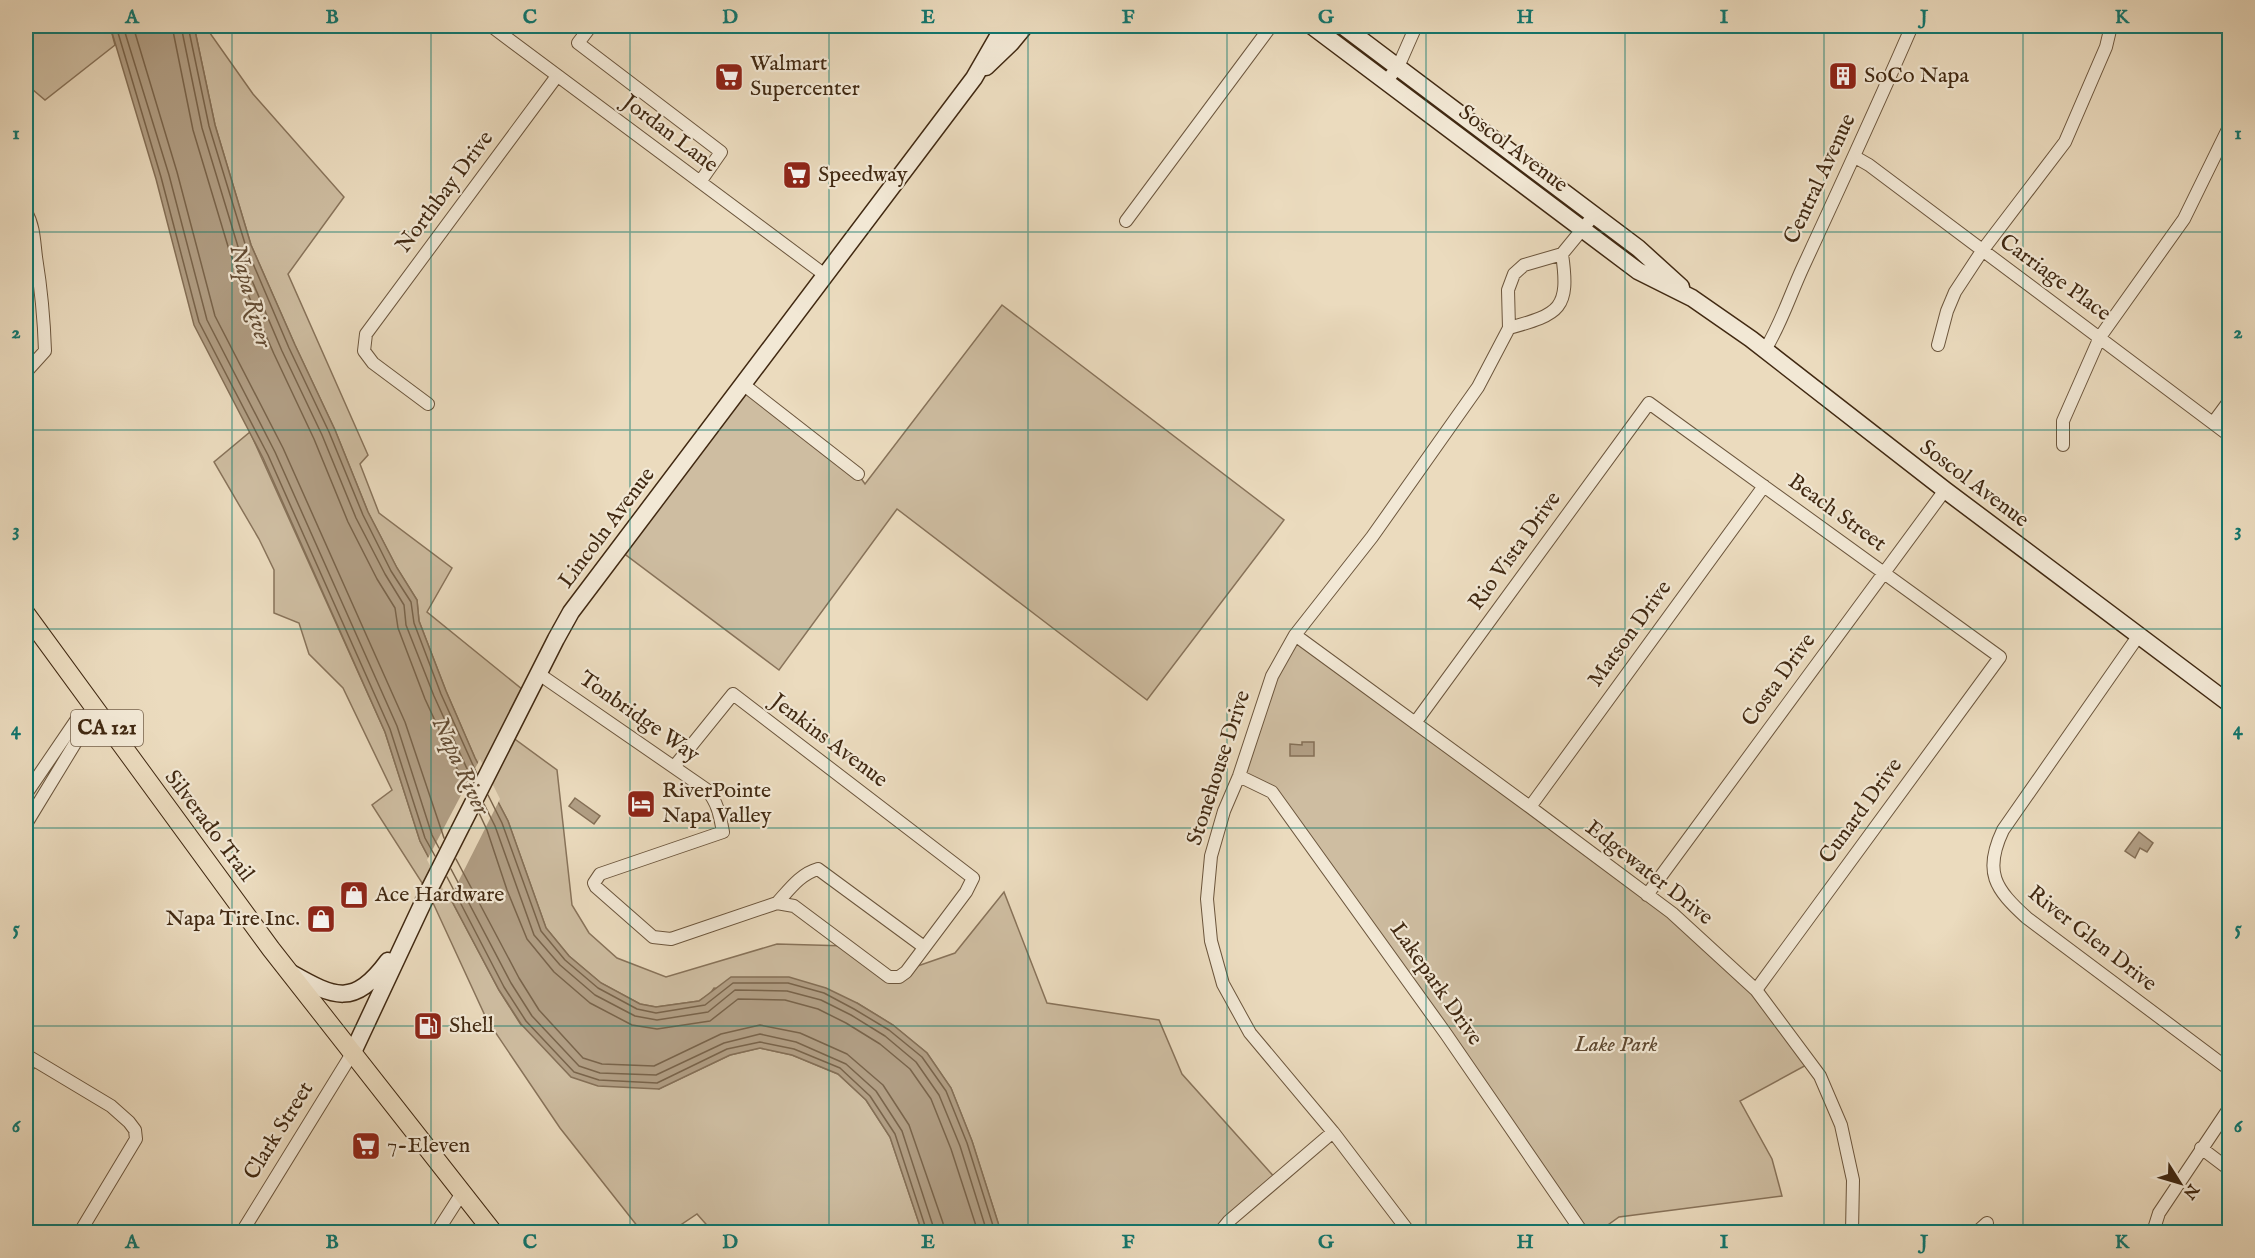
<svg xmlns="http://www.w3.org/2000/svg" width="2255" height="1258" viewBox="0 0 2255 1258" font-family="'IM FELL English',serif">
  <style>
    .green { fill: #cebda1; stroke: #88735a; stroke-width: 1.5 }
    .water { fill: #b19e84; stroke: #846f56; stroke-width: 1.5 }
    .pier { fill: #ebdbbe }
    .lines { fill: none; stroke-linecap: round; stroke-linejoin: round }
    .shore { stroke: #79644b; stroke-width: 1.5 }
    .minor-casing { stroke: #6c563d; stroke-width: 14 }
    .secondary-casing { stroke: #412912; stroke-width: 19 }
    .primary-casing { stroke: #412912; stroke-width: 20 }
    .minor { stroke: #f2e8d5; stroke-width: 12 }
    .secondary { stroke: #f2e8d5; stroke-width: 16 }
    .primary { stroke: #ebdbbe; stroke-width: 18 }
    .grid { fill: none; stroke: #0f766e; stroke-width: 1.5; stroke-opacity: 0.55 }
    .labels { text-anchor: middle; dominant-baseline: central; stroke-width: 4.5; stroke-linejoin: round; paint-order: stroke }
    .shield { fill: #f2e8d5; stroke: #76624c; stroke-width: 1.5 }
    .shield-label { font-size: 21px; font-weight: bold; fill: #412912 }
    .poi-label { font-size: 22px; fill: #412912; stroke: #f2e8d5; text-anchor: start }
    .street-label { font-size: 22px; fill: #412912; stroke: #f2e8d5 }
    .park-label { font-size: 22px; font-style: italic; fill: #5d472f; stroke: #f2e8d5 }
    .water-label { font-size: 24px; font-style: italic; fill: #634c34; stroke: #f2e8d5 }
    .neatline { fill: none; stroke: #0f766e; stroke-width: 2 }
    .grid-label { font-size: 20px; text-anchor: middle; font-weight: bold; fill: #0f766e }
  </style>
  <rect width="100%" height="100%" fill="#ebdbbe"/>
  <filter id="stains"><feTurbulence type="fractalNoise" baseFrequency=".00333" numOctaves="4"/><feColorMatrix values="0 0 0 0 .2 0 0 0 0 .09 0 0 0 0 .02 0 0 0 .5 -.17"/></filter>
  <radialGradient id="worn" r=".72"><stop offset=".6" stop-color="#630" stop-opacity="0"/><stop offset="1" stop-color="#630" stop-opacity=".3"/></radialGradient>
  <path class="green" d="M26,26h84l5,19 -70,55 -19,-16z
    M194,26h11l48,68 91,103 -56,77 80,181 -8,9 19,49 73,55 -25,44 101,82 -20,40 49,36 15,135 17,28 28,25 49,19 111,-33 71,2 41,30 66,-23 49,-61 43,111 112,17 23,54 95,106 -57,52h-219l-29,-91 -21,-53 -24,-35 -34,-28 -36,-22 -143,-15 -4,6 -11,7 -43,6 -16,-3 -39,-21 -32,-27 -23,-28 -38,-107 -33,-63 -29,-67 -27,-70 -2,-21 -20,-32 -29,-56 -33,-82 -40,-85 -44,-100 -36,-120z
    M1002,305l282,215 -137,180 -250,-191 -118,161 -161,-121 126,-164 114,89 7,10z
    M250,432l135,300 35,109 79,149 22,35 138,64 71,-34 30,-7 32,7 46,19 28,26 24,37 32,95h-209l-16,-18 -27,18h-28l-82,-104 -73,-108 -59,-128 -56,-87 20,-15 -49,-102 -34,-34 -10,-31 -25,-10v-43l-15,-31 -45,-77z
    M1295,635l377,278 84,77 54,73 -70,38 32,58 10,37 -163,21 -21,15h-16l-310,-440 -33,-16 33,-100z"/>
  <path class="water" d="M110,26h84l21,99 36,120 44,100 40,85 33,82 29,56 20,32 2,21 27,70 29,67 33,63 38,107 23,28 32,27 39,21 16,3 43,-6 32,-24h58l37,11 31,15 36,22 34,28 24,35 21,53 29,91h-79l-32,-95 -24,-37 -28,-26 -46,-19 -32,-7 -30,7 -71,34 -61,-3 -27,-9 -50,-53 -22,-34 -79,-149 -35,-109 -122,-274 -69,-133 -38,-146z
    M1302,742h12v14h-24v-12l12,1z
    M575,798l25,18 -6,8 -25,-18z
    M2139,832l14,11 -6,9 -7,-4 -5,10 -10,-7z"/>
  <path class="pier" d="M480,759l20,40 -51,101 -22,-40z"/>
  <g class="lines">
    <path class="shore" d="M116,26l45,151 38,145 69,133 122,274 35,109 10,18
      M123,26l46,149 38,145 68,132 122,274 35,109 7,13
      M133,26l44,146 38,144 68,132 122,274 39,116
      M172,26l21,104 37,123 44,101 40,85 34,83 29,57 18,29 3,20 27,71 43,93
      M181,26l21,102 37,122 43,101 40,84 34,83 29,56 19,31 2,20 28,71 39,86
      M188,26l21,100 37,121 43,101 40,84 34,83 28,56 20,31 3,21 27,71 36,80
      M488,795l14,28 39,108 24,29 33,28 39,21 19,4 49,-8 28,-22h55l36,10 30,16 35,21 33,27 24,34 21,52 28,89
      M484,804l11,22 39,109 26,30 35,30 40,21 22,4 51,-8 27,-22 52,1 34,9 30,15 34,21 31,26 23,33 21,51 27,86
      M479,813l8,17 20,60 20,49 27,33 36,31 42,22 25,4 53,-8 28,-22 47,1 33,9 28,14 34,21 30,25 21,30 20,50 27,83
      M456,859l63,119 20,32 44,48 19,6 52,2 67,-32 39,-9 40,8 47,21 36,31 26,40 34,98 1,9
      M451,869l60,114 21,33 47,50 21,7 56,2 68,-32 36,-9 36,8 50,22 30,27 26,40 33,101
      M447,877l57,110 22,34 48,51 25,8 58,3 70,-34 33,-7 34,7 46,19 30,28 25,38 32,98"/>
    <g class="minor-casing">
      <path id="minor" d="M491,26l334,249
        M591,26l-13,17 143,109 -21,30
        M1386,81l12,-14 18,-41
        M1855,157l14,8 361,271
        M26,212c8,14 8,29 10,45 5,31 8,62 9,94l-19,21
        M1126,221l145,-195
        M1509,328c51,-14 61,-19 53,-74
        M1938,345l9,-34 8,-19 27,-41 83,-109 41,-95 5,-21
        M1765,350c16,-26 25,-55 38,-83 37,-80 74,-160 109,-241
        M744,385l114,89
        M428,404l-55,-41 -9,-12 2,-17 191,-258
        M2213,423l17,-23
        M2063,445v-24l37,-84 84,-118 46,-94
        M1295,635l235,172 142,106 84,77 64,86 21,49 12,55 -1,52
        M2139,635l-136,195c-20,42 -8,59 24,88l203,152
        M539,674l168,116c11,13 13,26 16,42l-123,42 -6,9 2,4 57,50 18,2 106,-36 17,3 95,71h10l7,-5 60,-80 7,-14 -240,-184 -59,73
        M1415,723l234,-320 351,254 -244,333
        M1239,776l33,16 174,242 136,198
        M26,794l51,-75 7,-1 4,-4
        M1530,807l234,-321
        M26,824l59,-97 -1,-9
        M1647,895l298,-405
        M777,903c12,-13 23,-29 41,-34l106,78
        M26,1055l85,51 18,16 6,8 1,9 -56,93
        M26,1070l6,-11
        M2201,1148l29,22
        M242,1232l111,-180
        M437,1232l25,-39
        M1220,1232l9,-11 104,-89
        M1409,1232l-76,-100 -83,-99 -27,-49 -12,-43 -4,-42 4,-43 13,-45 15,-35 33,-100 23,-41 77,-98 106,-150 31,-59 -1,-38 6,-16 10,-9 38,-11 32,-39
        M1977,1232l10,-9
        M2153,1232l6,-19 71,-106"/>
    </g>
    <g class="secondary-casing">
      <path id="secondary" d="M1312,26l326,245 54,27 59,41 194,151 285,214
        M1343,26l295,222 43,39
        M986,67l25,-24 14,-17
        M291,973c44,25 63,34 97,-12
        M353,1052l75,-160 128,-253 15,-27 403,-534 30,-52"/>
    </g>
    <g class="primary-casing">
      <path id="primary" d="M26,614l245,335 222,283"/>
    </g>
    <use href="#minor" class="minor"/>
    <use href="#secondary" class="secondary"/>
    <use href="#primary" class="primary"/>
  </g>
  <path class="grid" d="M232,26v1206M431,26v1206M630,26v1206M829,26v1206M1028,26v1206M1227,26v1206M1426,26v1206M1625,26v1206M1824,26v1206M2023,26v1206M26,232h2204M26,430h2204M26,629h2204M26,828h2204M26,1026h2204"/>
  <defs>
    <g id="building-square" transform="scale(1.5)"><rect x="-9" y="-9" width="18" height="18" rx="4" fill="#8f2418" stroke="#f2e8d5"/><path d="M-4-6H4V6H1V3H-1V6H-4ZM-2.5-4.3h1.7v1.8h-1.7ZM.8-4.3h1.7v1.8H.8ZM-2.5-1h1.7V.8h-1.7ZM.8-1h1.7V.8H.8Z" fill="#fff"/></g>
    <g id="supermarket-square" transform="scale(1.5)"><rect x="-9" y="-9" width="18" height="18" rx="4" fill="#8f2418" stroke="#f2e8d5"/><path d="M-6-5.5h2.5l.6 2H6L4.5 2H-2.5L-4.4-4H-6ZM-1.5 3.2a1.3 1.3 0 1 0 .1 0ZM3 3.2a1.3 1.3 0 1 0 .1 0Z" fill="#fff"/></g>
    <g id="hotel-square" transform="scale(1.5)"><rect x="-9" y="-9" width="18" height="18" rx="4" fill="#8f2418" stroke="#f2e8d5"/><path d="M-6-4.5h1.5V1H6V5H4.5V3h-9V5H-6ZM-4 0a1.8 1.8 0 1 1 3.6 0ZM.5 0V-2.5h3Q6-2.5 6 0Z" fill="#fff"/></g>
    <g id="shop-square" transform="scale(1.5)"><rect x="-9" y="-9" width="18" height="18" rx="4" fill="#8f2418" stroke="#f2e8d5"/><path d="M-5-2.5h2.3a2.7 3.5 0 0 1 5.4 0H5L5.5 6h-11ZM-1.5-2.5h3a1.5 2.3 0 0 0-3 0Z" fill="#fff"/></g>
    <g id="fuel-square" transform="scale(1.5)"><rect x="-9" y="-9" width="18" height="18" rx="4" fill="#8f2418" stroke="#f2e8d5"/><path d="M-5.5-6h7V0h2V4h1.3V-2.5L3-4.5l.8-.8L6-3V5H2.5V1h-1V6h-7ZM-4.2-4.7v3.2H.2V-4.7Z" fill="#fff"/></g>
  </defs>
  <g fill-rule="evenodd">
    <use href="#building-square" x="1843" y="76"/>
    <use href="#supermarket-square" x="729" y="77"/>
    <use href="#supermarket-square" x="797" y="175"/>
    <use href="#hotel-square" x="641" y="804"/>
    <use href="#shop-square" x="354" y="895"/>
    <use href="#shop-square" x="321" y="919"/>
    <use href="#fuel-square" x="428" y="1026"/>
    <use href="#supermarket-square" x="366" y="1146"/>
  </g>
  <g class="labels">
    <rect class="shield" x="71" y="710" width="72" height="36" rx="4.5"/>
    <g class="shield-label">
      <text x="107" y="728">CA 121</text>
    </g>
    <g class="poi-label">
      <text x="750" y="64">Walmart<tspan x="750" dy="25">Supercenter</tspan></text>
      <text x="1864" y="76">SoCo Napa</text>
      <text x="818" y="175">Speedway</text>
      <text x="662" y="791">RiverPointe<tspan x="662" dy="25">Napa Valley</tspan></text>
      <text x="375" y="895">Ace Hardware</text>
      <text x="300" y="919" text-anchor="end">Napa Tire Inc.</text>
      <text x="449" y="1026">Shell</text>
      <text x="387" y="1146">7-Eleven</text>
    </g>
    <g class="street-label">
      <text transform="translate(670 134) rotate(37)">Jordan Lane</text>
      <text transform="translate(1513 149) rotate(37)">Soscol Avenue</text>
      <text transform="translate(1820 179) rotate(-65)">Central Avenue</text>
      <text transform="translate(445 192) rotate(-53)">Northbay Drive</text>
      <text transform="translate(2055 278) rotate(36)">Carriage Place</text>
      <text transform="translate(1974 484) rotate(37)">Soscol Avenue</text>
      <text transform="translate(1837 513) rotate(36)">Beach Street</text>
      <text transform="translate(607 528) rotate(-53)">Lincoln Avenue</text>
      <text transform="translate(1515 551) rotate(-54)">Rio Vista Drive</text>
      <text transform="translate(1630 634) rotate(-54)">Matson Drive</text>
      <text transform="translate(1779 680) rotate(-54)">Costa Drive</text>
      <text transform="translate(639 717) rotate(35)">Tonbridge Way</text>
      <text transform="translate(829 741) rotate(37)">Jenkins Avenue</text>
      <text transform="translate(1219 768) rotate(-72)">Stonehouse Drive</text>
      <text transform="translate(1861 811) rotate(-54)">Cunard Drive</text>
      <text transform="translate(209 826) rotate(53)">Silverado Trail</text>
      <text transform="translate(1649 873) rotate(38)">Edgewater Drive</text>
      <text transform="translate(2092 939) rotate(38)">River Glen Drive</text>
      <text transform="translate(1436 984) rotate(55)">Lakepark Drive</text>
      <text transform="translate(279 1131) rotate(-58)">Clark Street</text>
    </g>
    <g class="park-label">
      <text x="1616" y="1045">Lake Park</text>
    </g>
    <g class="water-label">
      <text transform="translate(250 296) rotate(75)">Napa River</text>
      <text transform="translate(460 766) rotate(65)">Napa River</text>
    </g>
  </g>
  <rect width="2255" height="1258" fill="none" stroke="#ebdbbe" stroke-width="66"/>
  <g transform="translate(2180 1183) rotate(127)" stroke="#f2e8d5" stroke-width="4.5" paint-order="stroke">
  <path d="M0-4.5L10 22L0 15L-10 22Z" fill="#412912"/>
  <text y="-9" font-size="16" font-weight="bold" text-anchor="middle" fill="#412912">N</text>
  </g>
  <rect x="33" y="33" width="2189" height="1192" class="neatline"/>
  <g class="grid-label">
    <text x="132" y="23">A</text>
    <text x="332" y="23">B</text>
    <text x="530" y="23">C</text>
    <text x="730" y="23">D</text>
    <text x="928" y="23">E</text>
    <text x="1128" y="23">F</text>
    <text x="1326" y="23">G</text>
    <text x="1525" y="23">H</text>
    <text x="1724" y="23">I</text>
    <text x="1924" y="23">J</text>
    <text x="2122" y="23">K</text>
    <text x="16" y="139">1</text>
    <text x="2238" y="139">1</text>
    <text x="16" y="338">2</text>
    <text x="2238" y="338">2</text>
    <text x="16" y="536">3</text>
    <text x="2238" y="536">3</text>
    <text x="16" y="735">4</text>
    <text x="2238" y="735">4</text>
    <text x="16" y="934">5</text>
    <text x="2238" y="934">5</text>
    <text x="16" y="1132">6</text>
    <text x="2238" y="1132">6</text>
    <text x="132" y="1248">A</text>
    <text x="332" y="1248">B</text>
    <text x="530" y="1248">C</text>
    <text x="730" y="1248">D</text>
    <text x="928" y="1248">E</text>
    <text x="1128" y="1248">F</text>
    <text x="1326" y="1248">G</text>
    <text x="1525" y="1248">H</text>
    <text x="1724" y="1248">I</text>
    <text x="1924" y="1248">J</text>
    <text x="2122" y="1248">K</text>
  </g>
  <rect width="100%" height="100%" filter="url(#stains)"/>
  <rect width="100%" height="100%" fill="url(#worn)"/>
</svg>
